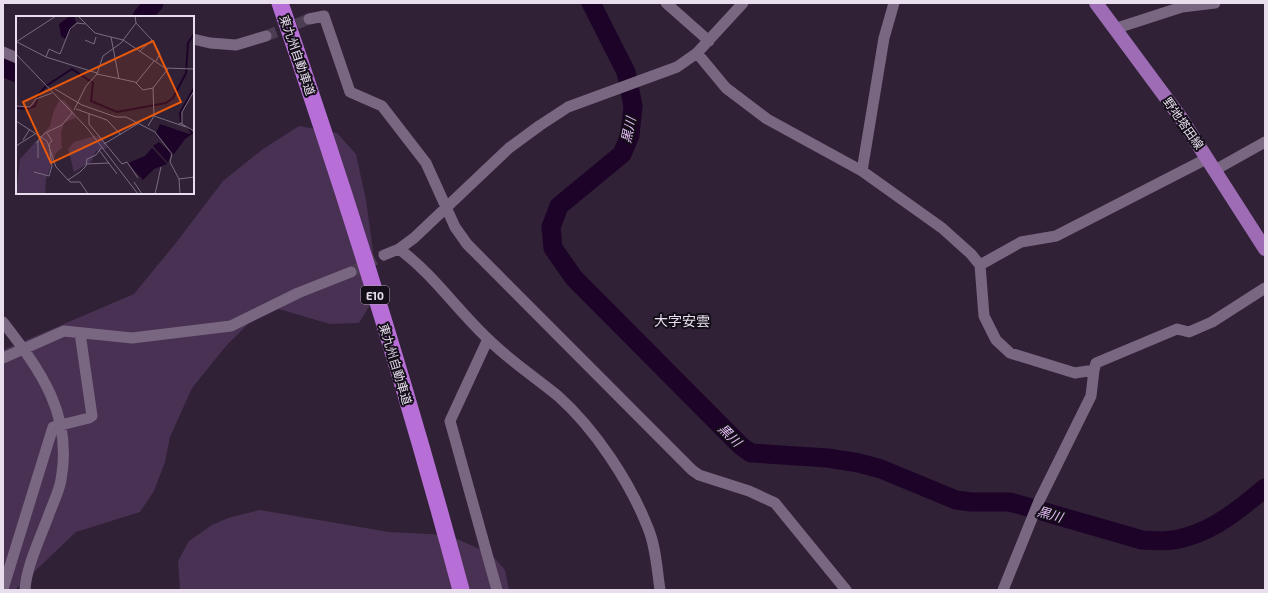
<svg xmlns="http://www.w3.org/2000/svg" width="1268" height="593" viewBox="0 0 1268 593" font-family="'Exo 2','Noto Sans JP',sans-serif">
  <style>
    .green { fill: #483152 }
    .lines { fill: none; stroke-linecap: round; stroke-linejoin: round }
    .river { stroke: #1d0327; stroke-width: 19 }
    .minor-tunnel { stroke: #4c3d52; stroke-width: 11; stroke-dasharray: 11 5.5; stroke-linecap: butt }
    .minor { stroke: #796782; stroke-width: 11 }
    .major { stroke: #9e6cb5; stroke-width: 14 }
    .highway { stroke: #b76fd7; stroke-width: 17 }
    .labels { text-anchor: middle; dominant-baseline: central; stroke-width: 4; stroke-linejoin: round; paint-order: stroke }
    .shield { fill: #140e18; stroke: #a8a0ad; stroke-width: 1 }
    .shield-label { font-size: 11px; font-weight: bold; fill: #e8deed }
    .street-label { font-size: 12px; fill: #e8deed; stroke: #140e18 }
    .water-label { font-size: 13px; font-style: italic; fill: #e6c0f8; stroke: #140e18 }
    .quarter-label { font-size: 14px; fill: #e8deed; stroke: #140e18 }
    .inset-river { fill: none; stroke: #1d0327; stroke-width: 2 }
    .inset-road { fill: none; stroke: #7a6d80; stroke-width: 1 }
    .view { fill: #e8590c; fill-opacity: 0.15; stroke: #e8590c; stroke-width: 2 }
    .inset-edge { fill: none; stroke: #e8deed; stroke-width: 2 }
  </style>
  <rect width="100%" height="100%" fill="#302137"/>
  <path class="green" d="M299,126l38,7 19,21 10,46 9,66 -4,37 -12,20 -29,1 -55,-16 -20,9 -29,29 -34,42 -22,49 -5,25 -11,29 -14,21 -64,20 -61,58h-12v-240l131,-56 41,-50 48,-63 40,-32z
    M260,510l129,22 59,3 43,19 14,16 4,20h-329l-2,-29 11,-20 23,-16 16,-7z"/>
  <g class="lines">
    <path class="river" d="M591,3l35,69 7,34 -3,29 -8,19 -63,52 -8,21 2,21 21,30 167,168 10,7 77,5 31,5 22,6 75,31 15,2h39l132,38c14,1 30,2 44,-3 30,-8 55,-29 79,-49
      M142,17l12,-14
      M3,67l14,6"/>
    <path class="minor-tunnel" d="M266,36l43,-17
      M351,272l33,-17"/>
    <path class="minor" d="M666,3l43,38
      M309,19l15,-3 26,76 32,14 44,57 29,64 12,17 225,226 7,5 50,16 26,12 71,87
      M1114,29l68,-22 33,-4
      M193,39l17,4 26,2 30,-9
      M3,52l14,6
      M697,53l29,35 41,31 95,52 80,57 29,26 9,11 4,51 12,24 14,13 65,20 19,-3
      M1215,170l50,-28
      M862,171l22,-133 10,-35
      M399,249c34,25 58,61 89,90 21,21 47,38 70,57 37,33 72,86 90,132 8,19 9,42 12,62
      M384,255l15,-6 15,-11 95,-90 30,-22 29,-19 109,-40 20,-14 46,-50
      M980,265l41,-23 35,-6 152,-78
      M3,322c38,49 70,93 58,158 -2,12 -9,25 -13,37 -8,21 -22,51 -23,73
      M488,339l-38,82 47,169
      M3,358l61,-27 68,7 99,-12 67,-33 53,-21
      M3,589l50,-162 36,-9 3,-2 -12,-83
      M1003,590l36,-89 52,-105 3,-26 2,-7 81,-34 12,3 23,-10 53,-34"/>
    <path class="major" d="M1096,3l85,115 84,131"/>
    <path class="highway" d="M280,3c67,194 128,389 181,587"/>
  </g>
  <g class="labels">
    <rect class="shield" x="361" y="286" width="28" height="18" rx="3"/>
    <g class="shield-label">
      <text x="375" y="295">E10</text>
    </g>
    <g class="street-label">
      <text transform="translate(298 55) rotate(71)">東九州自動車道</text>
      <text transform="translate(1184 123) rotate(55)">野地塔田線</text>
      <text transform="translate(396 364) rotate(73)">東九州自動車道</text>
    </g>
    <g class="water-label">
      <text transform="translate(628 130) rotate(-78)">黒川</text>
      <text transform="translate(730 435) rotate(44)">黒川</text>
      <text transform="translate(1050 514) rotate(16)">黒川</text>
    </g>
    <g class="quarter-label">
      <text x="682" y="320">大字安雲</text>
    </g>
  </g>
  <g transform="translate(16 16)">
    <rect width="178" height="178" fill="#302137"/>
    <path d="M48,84l10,12 1,6 -11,5 -3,10 1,15 -6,5 -10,26 -1,15h-29l4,-35 30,-33 4,-16 5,-9zM78,120l8,1 5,11 -11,3 -5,11 -17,10 -6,-23 6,-7z" fill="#483152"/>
    <path d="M54,0h4l2,6 -11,17 -4,-3 -2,-12zM144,108l29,10 -16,21 -17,-22zM143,126l12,11 -3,10 -15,-17zM136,132l15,16 -13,5 -11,11 -15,-17 17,-7z" fill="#1d0327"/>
    <path class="inset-river" d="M0,92l11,1 8,-3 4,-12 7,-8 26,-17 21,14 -2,18 26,11 49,-9 7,-5 13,-25 2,-30 6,-9M165,106l-1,-9 14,-25M169,122l7,-5 -3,-4"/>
    <path class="inset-road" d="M62,0l17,17 28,7 42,28 29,1M119,0l1,7 16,17 8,14 -4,7M95,21l8,42M69,24l9,4 2,-7M0,26l40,-26M1,26l29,15 51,16M124,35l12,-11M0,38l71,74 51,66M30,41l3,-8 11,5 10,-25 7,-6 8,1M81,58l38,8 8,8 10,-2 15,-19M120,67l18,-22M39,73l27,16 34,12h10l29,15 17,22 -2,8 9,17 1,15M0,90l14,1 6,-8 16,-6M60,93l31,11 14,15M58,94l12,-24 11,-12 6,-18 18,-13 15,-20M73,98v10l33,40 5,-2 11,16M138,100l32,11M0,105l31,20 9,26 14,15h10l8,12M166,108v-12l12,-21M163,109l1,-2 14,8M132,110l6,-10 -1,-28M7,124l7,-11M22,125v17M20,127l9,-10 17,-8 10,-12M88,128l35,-21M0,130l19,-12M83,134l18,24M70,148l23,-1M18,156l15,4 3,-10 -3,-22 3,-3 -5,-8M163,163l15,-2M52,164l12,-8 6,-6 1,-7 9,-4 5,-7M118,166l8,12M139,178l6,-27"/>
    <path class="view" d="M137,25l28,61 -130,61 -28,-61z"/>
    <rect width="178" height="178" class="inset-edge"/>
  </g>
  <rect width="1268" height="593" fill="none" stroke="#e8deed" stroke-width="8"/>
</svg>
